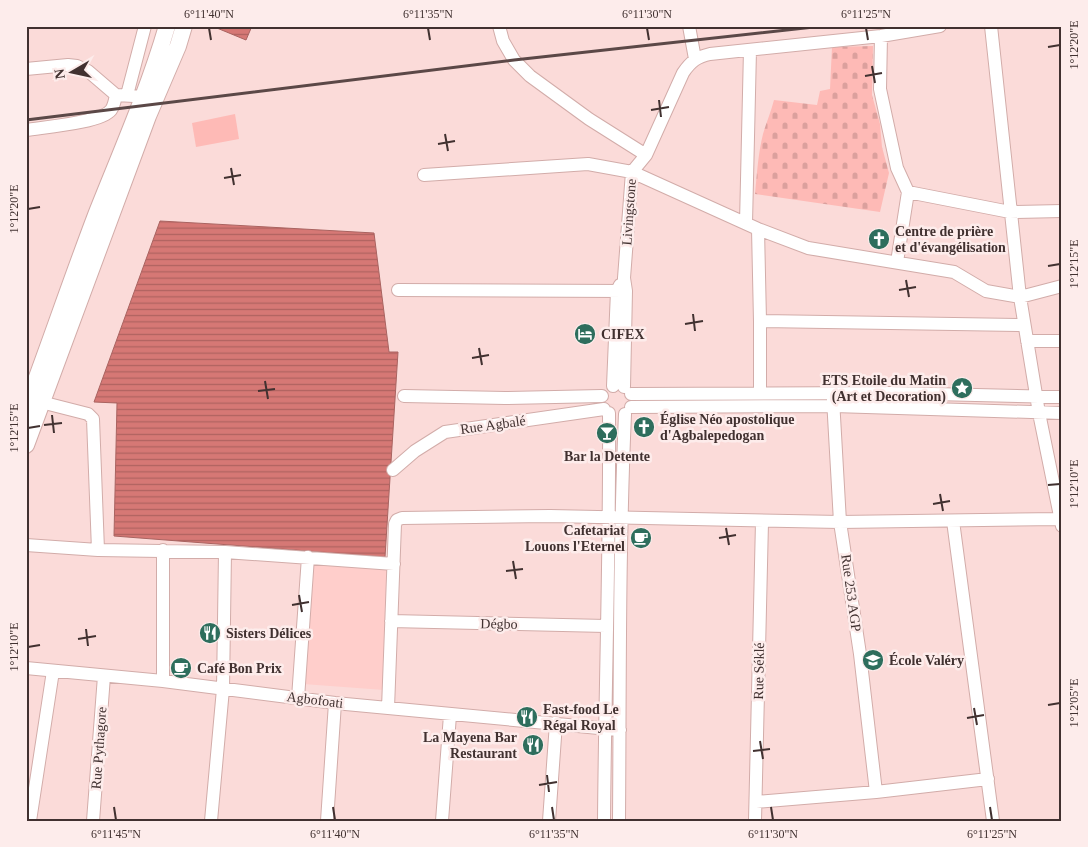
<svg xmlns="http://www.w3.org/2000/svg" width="1088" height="847" viewBox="0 0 1088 847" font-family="Georgia,serif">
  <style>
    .built { fill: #ffcecb }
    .green { fill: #febab6 }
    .cemetery { fill: url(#cemetery-stones) }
    .water { fill: url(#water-rules); stroke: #a96360 }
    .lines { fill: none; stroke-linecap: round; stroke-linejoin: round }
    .minor-casing { stroke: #d2aca9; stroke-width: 14 }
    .major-casing { stroke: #d2aca9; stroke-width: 18 }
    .minor { stroke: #fff; stroke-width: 12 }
    .major { stroke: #fff; stroke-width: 16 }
    .rail { stroke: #5b4847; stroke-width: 3 }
    .ticks { fill: none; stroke: #413130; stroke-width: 2 }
    .labels { text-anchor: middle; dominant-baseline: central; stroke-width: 5; stroke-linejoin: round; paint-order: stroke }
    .street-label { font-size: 14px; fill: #413130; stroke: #fdeceb }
    .poi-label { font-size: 14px; font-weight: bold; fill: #413130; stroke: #fdeceb; text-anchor: start }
    .neatline { fill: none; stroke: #413130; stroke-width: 2 }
    .ticks-label { font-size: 12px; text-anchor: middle; fill: #413130 }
  </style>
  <defs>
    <pattern id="cemetery-stones" width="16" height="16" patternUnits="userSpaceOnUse" patternTransform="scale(1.25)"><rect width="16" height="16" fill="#febab6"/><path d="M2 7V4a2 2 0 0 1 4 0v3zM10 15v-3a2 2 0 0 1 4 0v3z" fill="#dba09d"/></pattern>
    <pattern id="water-rules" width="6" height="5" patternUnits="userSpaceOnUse" patternTransform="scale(1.25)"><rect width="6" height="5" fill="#d67875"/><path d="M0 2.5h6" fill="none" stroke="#af6360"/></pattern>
  </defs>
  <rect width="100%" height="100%" fill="#fbdbd9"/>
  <path class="built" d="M313,561l78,7 -7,122 -81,-6z"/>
  <path class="green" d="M235,114l4,25 -43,8 -4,-24z"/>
  <path class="cemetery" d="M873,46l-1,49 8,29 2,23 7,26 -9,39 -125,-18c2,-20 3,-40 8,-60 3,-11 8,-22 11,-34l43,5 3,-14 10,-2 2,-42z"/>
  <path class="water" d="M212,26h40l-6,14z
    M160,221l214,12 15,119h9l-13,205 -271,-21 3,-133 -23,-1z"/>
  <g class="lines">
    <g class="minor-casing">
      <path id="minor" d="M499,26l4,15 11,19 16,16 59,43 57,36
        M689,26l6,33
        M991,26l29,271 19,116 23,113
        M881,36l-1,53 17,79 11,24 -11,70
        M26,69l42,-4 9,1 11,5 28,24 35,2
        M127,95l18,-69
        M26,130c18,-3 75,-7 85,-20 3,-4 4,-10 5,-15
        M424,175l164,-11 44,8 126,57 50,19 146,24 32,19 34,6 42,-11
        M908,192l102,20 52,-1
        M746,223l4,-173
        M758,229l2,92v72
        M398,290l228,1
        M760,321l264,4
        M1027,341h35
        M613,386l4,-95 3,-6
        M624,387l2,-96 -2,-13 8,-106 14,-17 37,-82c8,-12 14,-16 27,-19l171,-18 59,-10
        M631,394l261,-1 170,4
        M404,396l101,2 97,-2
        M833,399l7,123 20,132 16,138
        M33,400l55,14 5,5 5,131
        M631,407l203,-1 228,7
        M393,470l22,-19 30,-19 159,-23
        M953,521l40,300
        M26,545l72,5 127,2 169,12
        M163,550v131
        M391,621l215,5
        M26,668l137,13 172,22 285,27
        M298,698l10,-141
        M388,708l7,-184 2,-4 5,-2 148,-2 290,6 221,-3
        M756,802l120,-10 112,-13
        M30,821l23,-150
        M93,821l11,-145
        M211,821l12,-132 2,-137
        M327,821l8,-118
        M442,821l8,-106
        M549,821l7,-98
        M604,821c1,-136 6,-272 5,-408
        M619,821c1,-136 0,-272 6,-407
        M755,821l7,-299"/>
    </g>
    <g class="major-casing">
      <path id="major" d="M26,407c24,-64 46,-129 70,-192 25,-63 52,-124 71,-189
        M26,445l122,-329 30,-70 6,-20"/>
    </g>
    <use href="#minor" class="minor"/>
    <use href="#major" class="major"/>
    <path class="rail" d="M26,120l488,-60 309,-34"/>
  </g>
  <path class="ticks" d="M209,28l2,12M428,28l2,12M647,28l2,12M866,28l2,12M1048,47l12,-2M872,66l3,17M865,76l17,-3M659,100l2,17M651,110l18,-3M445,134l3,17M438,144l17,-3M231,168l3,17M224,178l17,-3M28,209l12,-2M1048,266l12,-2M906,280l3,17M899,290l17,-3M693,314l2,17M685,324l18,-3M479,348l3,17M472,358l17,-3M265,381l3,18M258,391l17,-2M52,415l2,18M44,425l18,-2M28,428l12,-2M1048,485l12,-1M940,494l3,17M933,504l17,-3M726,528l3,17M719,538l17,-3M513,561l3,18M506,571l17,-2M299,595l3,17M292,605l17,-3M86,629l2,17M78,639l18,-3M28,647l12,-2M1048,705l12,-2M974,708l3,17M967,718l17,-3M760,741l3,18M753,751l17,-2M547,775l2,17M539,785l18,-3M114,807l2,13M333,807l2,13M552,807l2,13M771,807l2,13M990,807l2,13"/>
  <defs>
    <g id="church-disc" transform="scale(1.125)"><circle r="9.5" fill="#2e6e5d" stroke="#fdeceb"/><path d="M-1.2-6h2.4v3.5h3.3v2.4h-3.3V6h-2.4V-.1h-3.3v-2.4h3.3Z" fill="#fff"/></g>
    <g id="hotel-disc" transform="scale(1.125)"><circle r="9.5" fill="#2e6e5d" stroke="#fdeceb"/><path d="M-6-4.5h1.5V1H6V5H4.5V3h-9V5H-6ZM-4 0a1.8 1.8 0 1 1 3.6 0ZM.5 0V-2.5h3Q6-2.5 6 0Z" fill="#fff"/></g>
    <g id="sight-disc" transform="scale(1.125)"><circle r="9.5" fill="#2e6e5d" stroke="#fdeceb"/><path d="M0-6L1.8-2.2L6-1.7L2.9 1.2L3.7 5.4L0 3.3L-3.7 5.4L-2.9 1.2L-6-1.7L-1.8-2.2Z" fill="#fff"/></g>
    <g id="bar-disc" transform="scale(1.125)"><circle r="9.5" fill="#2e6e5d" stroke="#fdeceb"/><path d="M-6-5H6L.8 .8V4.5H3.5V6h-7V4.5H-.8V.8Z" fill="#fff"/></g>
    <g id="cafe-disc" transform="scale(1.125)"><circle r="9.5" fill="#2e6e5d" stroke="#fdeceb"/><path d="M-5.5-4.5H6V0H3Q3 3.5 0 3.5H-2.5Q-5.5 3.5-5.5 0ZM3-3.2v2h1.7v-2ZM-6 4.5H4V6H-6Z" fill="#fff"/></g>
    <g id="restaurant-disc" transform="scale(1.125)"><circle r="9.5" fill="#2e6e5d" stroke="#fdeceb"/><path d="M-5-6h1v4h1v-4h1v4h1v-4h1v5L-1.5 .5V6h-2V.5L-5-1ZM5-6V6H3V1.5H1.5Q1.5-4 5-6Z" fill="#fff"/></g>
    <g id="school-disc" transform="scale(1.125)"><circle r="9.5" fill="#2e6e5d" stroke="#fdeceb"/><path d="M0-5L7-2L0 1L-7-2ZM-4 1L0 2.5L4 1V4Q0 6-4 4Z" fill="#fff"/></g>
  </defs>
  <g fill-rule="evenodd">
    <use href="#church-disc" x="879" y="239"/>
    <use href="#hotel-disc" x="585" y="334"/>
    <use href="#sight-disc" x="962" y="388"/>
    <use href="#church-disc" x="644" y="427"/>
    <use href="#bar-disc" x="607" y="433"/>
    <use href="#cafe-disc" x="641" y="538"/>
    <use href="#restaurant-disc" x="210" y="633"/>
    <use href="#school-disc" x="873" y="660"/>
    <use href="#cafe-disc" x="181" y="668"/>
    <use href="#restaurant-disc" x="527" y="717"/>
    <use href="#restaurant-disc" x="533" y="745"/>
  </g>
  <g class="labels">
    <g class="street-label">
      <text transform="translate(629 212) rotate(-86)">Livingstone</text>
      <text transform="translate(493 425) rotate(-8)">Rue Agbalé</text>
      <text transform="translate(851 593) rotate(82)">Rue 253 AGP</text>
      <text transform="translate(499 624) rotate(1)">Dégbo</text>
      <text transform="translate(759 671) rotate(-89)">Rue Séklé</text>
      <text transform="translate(315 700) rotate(7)">Agbofoati</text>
      <text transform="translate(99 748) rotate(-86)">Rue Pythagore</text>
    </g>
    <g class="poi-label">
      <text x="895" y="231">Centre de prière<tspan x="895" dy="16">et d'évangélisation</tspan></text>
      <text x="601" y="334">CIFEX</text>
      <text x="946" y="380" text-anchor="end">ETS Etoile du Matin<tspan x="946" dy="16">(Art et Decoration)</tspan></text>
      <text x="660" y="419">Église Néo apostolique<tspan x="660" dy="16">d'Agbalepedogan</tspan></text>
      <text x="607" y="456" text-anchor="middle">Bar la Detente</text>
      <text x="625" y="530" text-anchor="end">Cafetariat<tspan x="625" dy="16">Louons l'Eternel</tspan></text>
      <text x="226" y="633">Sisters Délices</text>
      <text x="889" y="660">École Valéry</text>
      <text x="197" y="668">Café Bon Prix</text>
      <text x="543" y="709">Fast-food Le<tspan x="543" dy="16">Régal Royal</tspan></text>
      <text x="517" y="737" text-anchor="end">La Mayena Bar<tspan x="517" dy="16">Restaurant</tspan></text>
    </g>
  </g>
  <rect width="1088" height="847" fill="none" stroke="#fdeceb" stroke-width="55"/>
  <g transform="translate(72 72) rotate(261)" stroke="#fdeceb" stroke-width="4" paint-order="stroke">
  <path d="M0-4L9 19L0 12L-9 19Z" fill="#413130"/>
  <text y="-8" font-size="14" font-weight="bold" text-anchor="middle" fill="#413130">N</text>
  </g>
  <rect x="28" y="28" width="1032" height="792" class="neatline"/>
  <g class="ticks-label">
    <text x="209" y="18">6°11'40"N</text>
    <text x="428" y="18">6°11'35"N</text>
    <text x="647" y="18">6°11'30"N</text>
    <text x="866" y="18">6°11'25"N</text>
    <text transform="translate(1074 45) rotate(-90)" y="4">1°12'20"E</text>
    <text transform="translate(14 209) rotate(-90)" y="4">1°12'20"E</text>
    <text transform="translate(1074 264) rotate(-90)" y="4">1°12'15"E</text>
    <text transform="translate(14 428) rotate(-90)" y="4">1°12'15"E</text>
    <text transform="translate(1074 484) rotate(-90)" y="4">1°12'10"E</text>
    <text transform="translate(14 647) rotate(-90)" y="4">1°12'10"E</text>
    <text transform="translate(1074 703) rotate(-90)" y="4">1°12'05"E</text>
    <text x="116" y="838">6°11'45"N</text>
    <text x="335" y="838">6°11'40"N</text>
    <text x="554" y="838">6°11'35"N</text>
    <text x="773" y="838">6°11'30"N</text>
    <text x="992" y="838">6°11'25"N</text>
  </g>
</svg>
